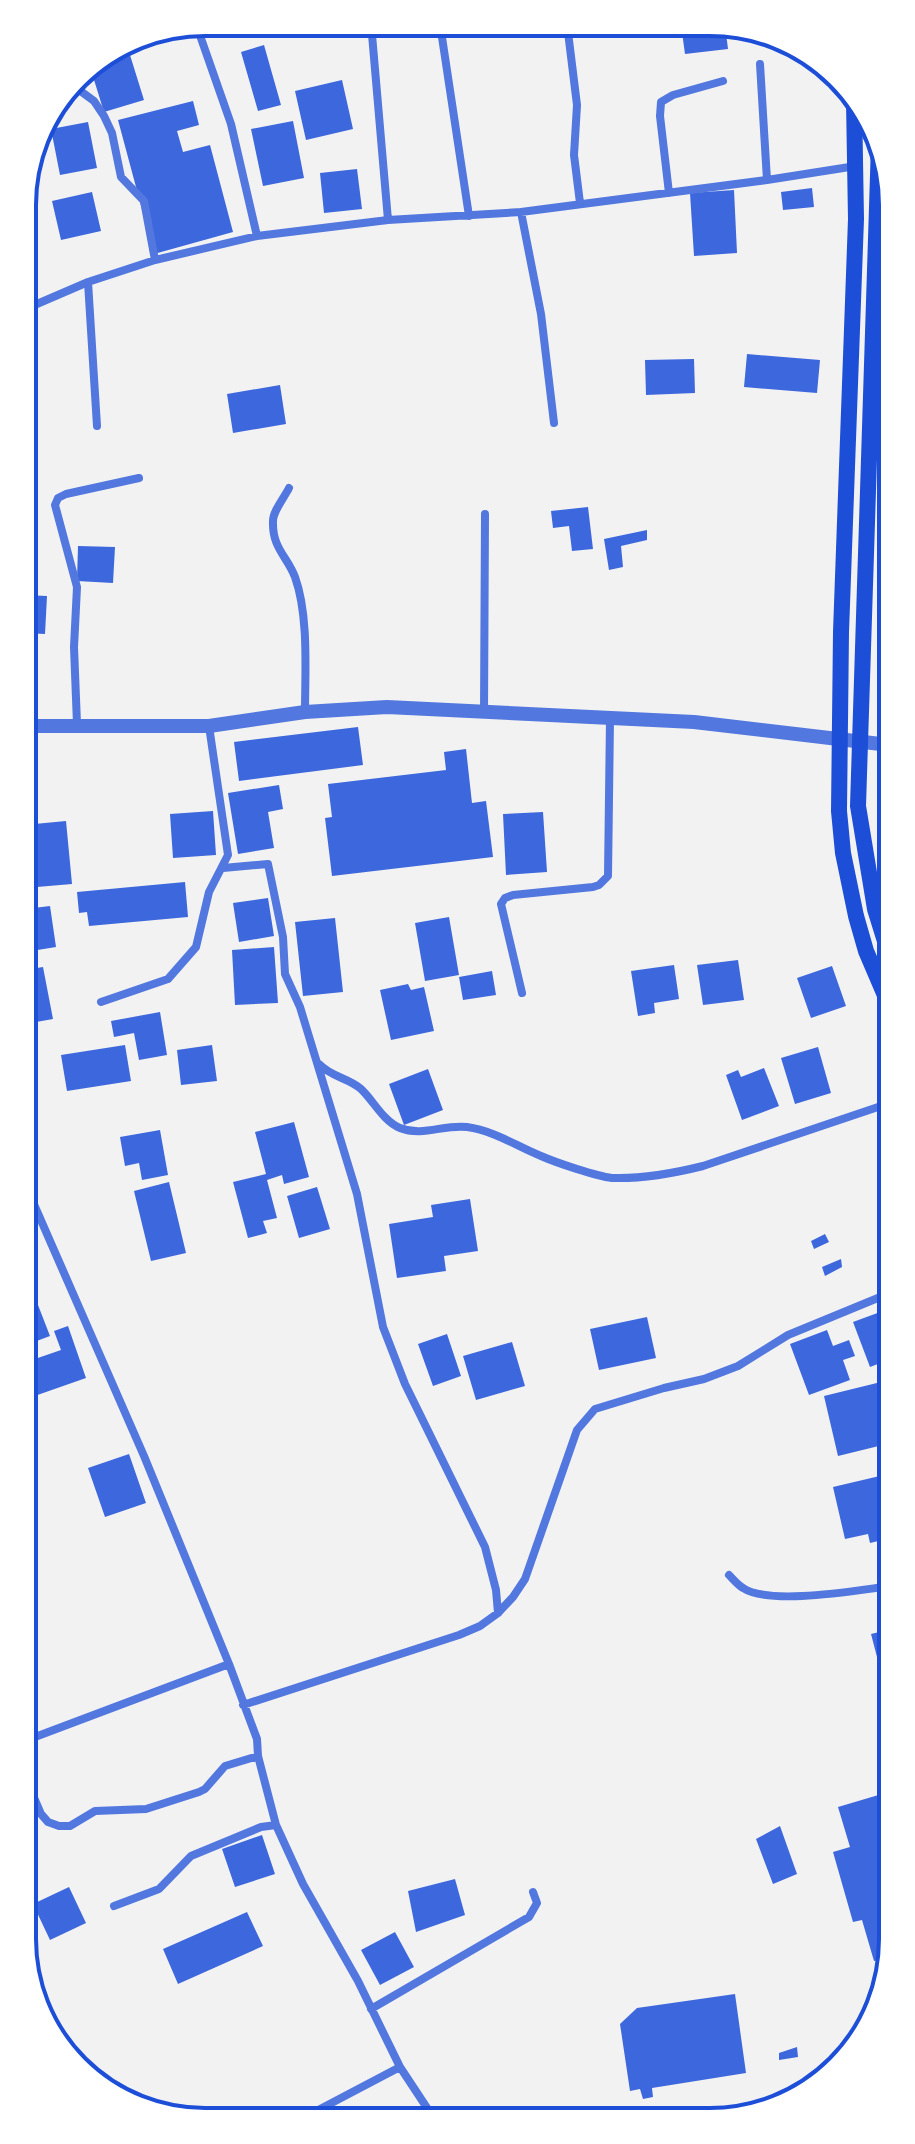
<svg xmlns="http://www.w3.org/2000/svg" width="915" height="2144" viewBox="0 0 915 2144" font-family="Bitter,serif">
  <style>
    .building { fill: #3d67dc }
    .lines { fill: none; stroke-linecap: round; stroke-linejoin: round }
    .minor { stroke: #5277de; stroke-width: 8 }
    .tertiary { stroke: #5277de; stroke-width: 14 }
    .secondary { stroke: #1d4ed8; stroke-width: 16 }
    .rim { fill: none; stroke: #1d4ed8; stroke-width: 4 }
  </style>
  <rect width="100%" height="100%" fill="#f2f2f2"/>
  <path class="building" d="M681,25h44l3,24 -43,5z
    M264,45l17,60 -23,6 -17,-59z
    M130,55l14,45 -40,12 -14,-45z
    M342,80l11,49 -47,11 -11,-49z
    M193,101l6,24 -22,6 6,21 27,-7 23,87 -79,22 -36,-134z
    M293,121l11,57 -41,8 -12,-57z
    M88,122l9,46 -37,7 -9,-46z
    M357,169l5,40 -38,4 -4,-40z
    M812,188l2,19 -31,3 -2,-18z
    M734,190l3,63 -43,3 -4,-63z
    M92,192l9,39 -40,9 -9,-39z
    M747,354l73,6 -3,33 -73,-6z
    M694,359l1,34 -49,2 -1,-35z
    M280,385l6,39 -53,9 -6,-39z
    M588,507l5,42 -21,2 -3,-25 -16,2 -2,-17z
    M647,530v10l-26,6 2,21 -14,3 -5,-31z
    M78,546l37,1 -2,36 -36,-2z
    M24,595l23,1 -2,38 -21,-1z
    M358,727l5,38 -124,16 -5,-39z
    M466,749l6,54 14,-2 7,56 -161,19 -7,-58 7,-1 -4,-33 118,-14 -2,-18z
    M279,785l4,24 -15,3 6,36 -36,6 -10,-61z
    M213,811l3,44 -43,3 -3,-44z
    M543,812l4,60 -41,3 -3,-61z
    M66,821l6,63 -47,4 -1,-63z
    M185,882l3,35 -99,9 -2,-14 -8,1 -2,-21z
    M268,898l6,38 -35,6 -6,-39z
    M50,906l6,41 -31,5v-43z
    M449,917l10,58 -34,6 -10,-58z
    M335,918l8,74 -40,4 -8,-74z
    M274,947l4,56 -43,2 -3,-55z
    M738,960l6,40 -41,5 -6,-40z
    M674,965l5,34 -25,4 1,10 -17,3 -7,-45z
    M832,966l14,40 -35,12 -14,-40z
    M43,967l10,52 -28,5v-54z
    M492,971l4,24 -33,5 -4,-23z
    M408,984l3,6 13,-3 10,44 -43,9 -11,-50z
    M160,1012l7,43 -28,5 -5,-27 -20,4 -3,-16z
    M125,1045l6,36 -64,10 -6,-36z
    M212,1045l5,36 -36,4 -4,-35z
    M818,1047l13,46 -36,11 -14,-46z
    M764,1068l15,38 -37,14 -16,-45 12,-5 3,7z
    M428,1069l15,41 -39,15 -15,-41z
    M294,1122l15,55 -25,7 -2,-9 -15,5 10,38 -14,3 4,12 -19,5 -15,-56 33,-8 -11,-42z
    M160,1130l8,45 -26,5 -3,-17 -14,3 -5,-29z
    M169,1182l17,71 -35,8 -17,-70z
    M317,1187l13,42 -31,9 -12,-42z
    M470,1199l8,52 -34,5 2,15 -49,7 -8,-54 44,-7 -2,-12z
    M825,1234l4,8 -15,7 -3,-8z
    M841,1259l1,8 -17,9 -3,-9z
    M38,1305l12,31 -24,9v-35z
    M891,1308v51l-21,8 -17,-45z
    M647,1317l9,41 -57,12 -9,-41z
    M68,1326l18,52 -60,21v-45l3,-1 3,7 29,-10 -7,-19z
    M827,1330l6,16 16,-6 6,16 -12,4 7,20 -41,15 -19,-51z
    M447,1334l14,42 -28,10 -15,-42z
    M512,1342l13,44 -49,14 -13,-44z
    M885,1381l6,24v38l-53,13 -14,-60z
    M129,1454l17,49 -41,14 -17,-49z
    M884,1475l5,10 -3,5 -4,2 3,11h6v35l-21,5 -2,-9 -23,5 -12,-52z
    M892,1629v44l-10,3 -11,-42z
    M892,1791v40l-15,5 4,13 11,-3 1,106 -2,5 -17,4 -12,-41 -9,2 -20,-70 17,-5 -12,-40z
    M780,1826l17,48 -24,10 -17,-45z
    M262,1835l13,39 -40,13 -13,-38z
    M455,1879l10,36 -49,17 -8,-41z
    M69,1887l17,36 -36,17 -17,-36z
    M247,1912l16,34 -85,38 -15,-35z
    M395,1932l19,35 -34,18 -19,-35z
    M735,1994l11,79 -94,15 1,9 -10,2 -3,-10 -10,2 -10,-67 17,-16z
    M797,2047l1,10 -19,3v-7z"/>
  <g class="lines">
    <path class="minor" d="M371,23l17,197
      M196,24l35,100 26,112
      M440,24l29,192
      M567,24l10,81 -3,50 6,48
      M760,64l7,116
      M71,84l23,17 10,15 8,17 9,44 23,24 11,59
      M669,193l-9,-77 1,-14 12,-7 50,-14
      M521,212l20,102 13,109
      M88,282l9,144
      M23,310l65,-28 67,-22 102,-24 131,-16 133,-8 246,-32 89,-14
      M289,488c-5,10 -16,23 -16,33 -1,27 14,35 22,56 14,39 10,95 10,135
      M484,713l1,-199
      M77,724l-3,-77 3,-60 -22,-82 3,-7 8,-4 73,-16
      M223,868l45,-4 15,73 2,37 15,33 57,187 26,133 22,57 80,163 11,43 2,23
      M522,993l-21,-89 4,-6 8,-3 80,-8 6,-2 9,-9 2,-157
      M101,1002l67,-23 28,-32 13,-55 19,-37 -19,-129
      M319,1064c12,13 30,14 42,25 12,11 22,32 39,39 23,9 44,-4 67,-1 28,4 49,19 74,29 16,7 55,20 71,22 29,1 63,-5 91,-12l187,-63
      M26,1186l118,270 85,208 28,75 1,17 18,69 27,59 55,97 42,86 33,50
      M729,1575c4,4 9,10 14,13 27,18 115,2 148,-2
      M243,1705l216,-70 21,-9 18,-13 15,-16 12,-18 52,-149 18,-21 69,-21 40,-9 34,-13 50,-31 102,-42
      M27,1740l202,-76
      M27,1781l14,33 7,8 11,4h11l25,-15 51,-2 53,-17 6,-3 20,-23 33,-10
      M114,1906l45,-17 32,-33 70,-29 15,-2
      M371,2009l158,-92 8,-14 -4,-11
      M303,2118l97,-51"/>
    <path class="tertiary" d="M24,726h185l96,-14 82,-5 307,15 195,23"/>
    <path class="secondary" d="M854,101l2,118 -15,413 -2,179 4,42 13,63 10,35 24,56
      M879,144l-21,662 17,103 14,45"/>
  </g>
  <path d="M0 0H915V2144H0ZM205 36H710A169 169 0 0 1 879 205V1939A169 169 0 0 1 710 2108H205A169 169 0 0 1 36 1939V205A169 169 0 0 1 205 36Z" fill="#fff" fill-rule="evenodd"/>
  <path class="rim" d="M205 36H710A169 169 0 0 1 879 205V1939A169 169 0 0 1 710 2108H205A169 169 0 0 1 36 1939V205A169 169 0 0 1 205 36Z"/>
</svg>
